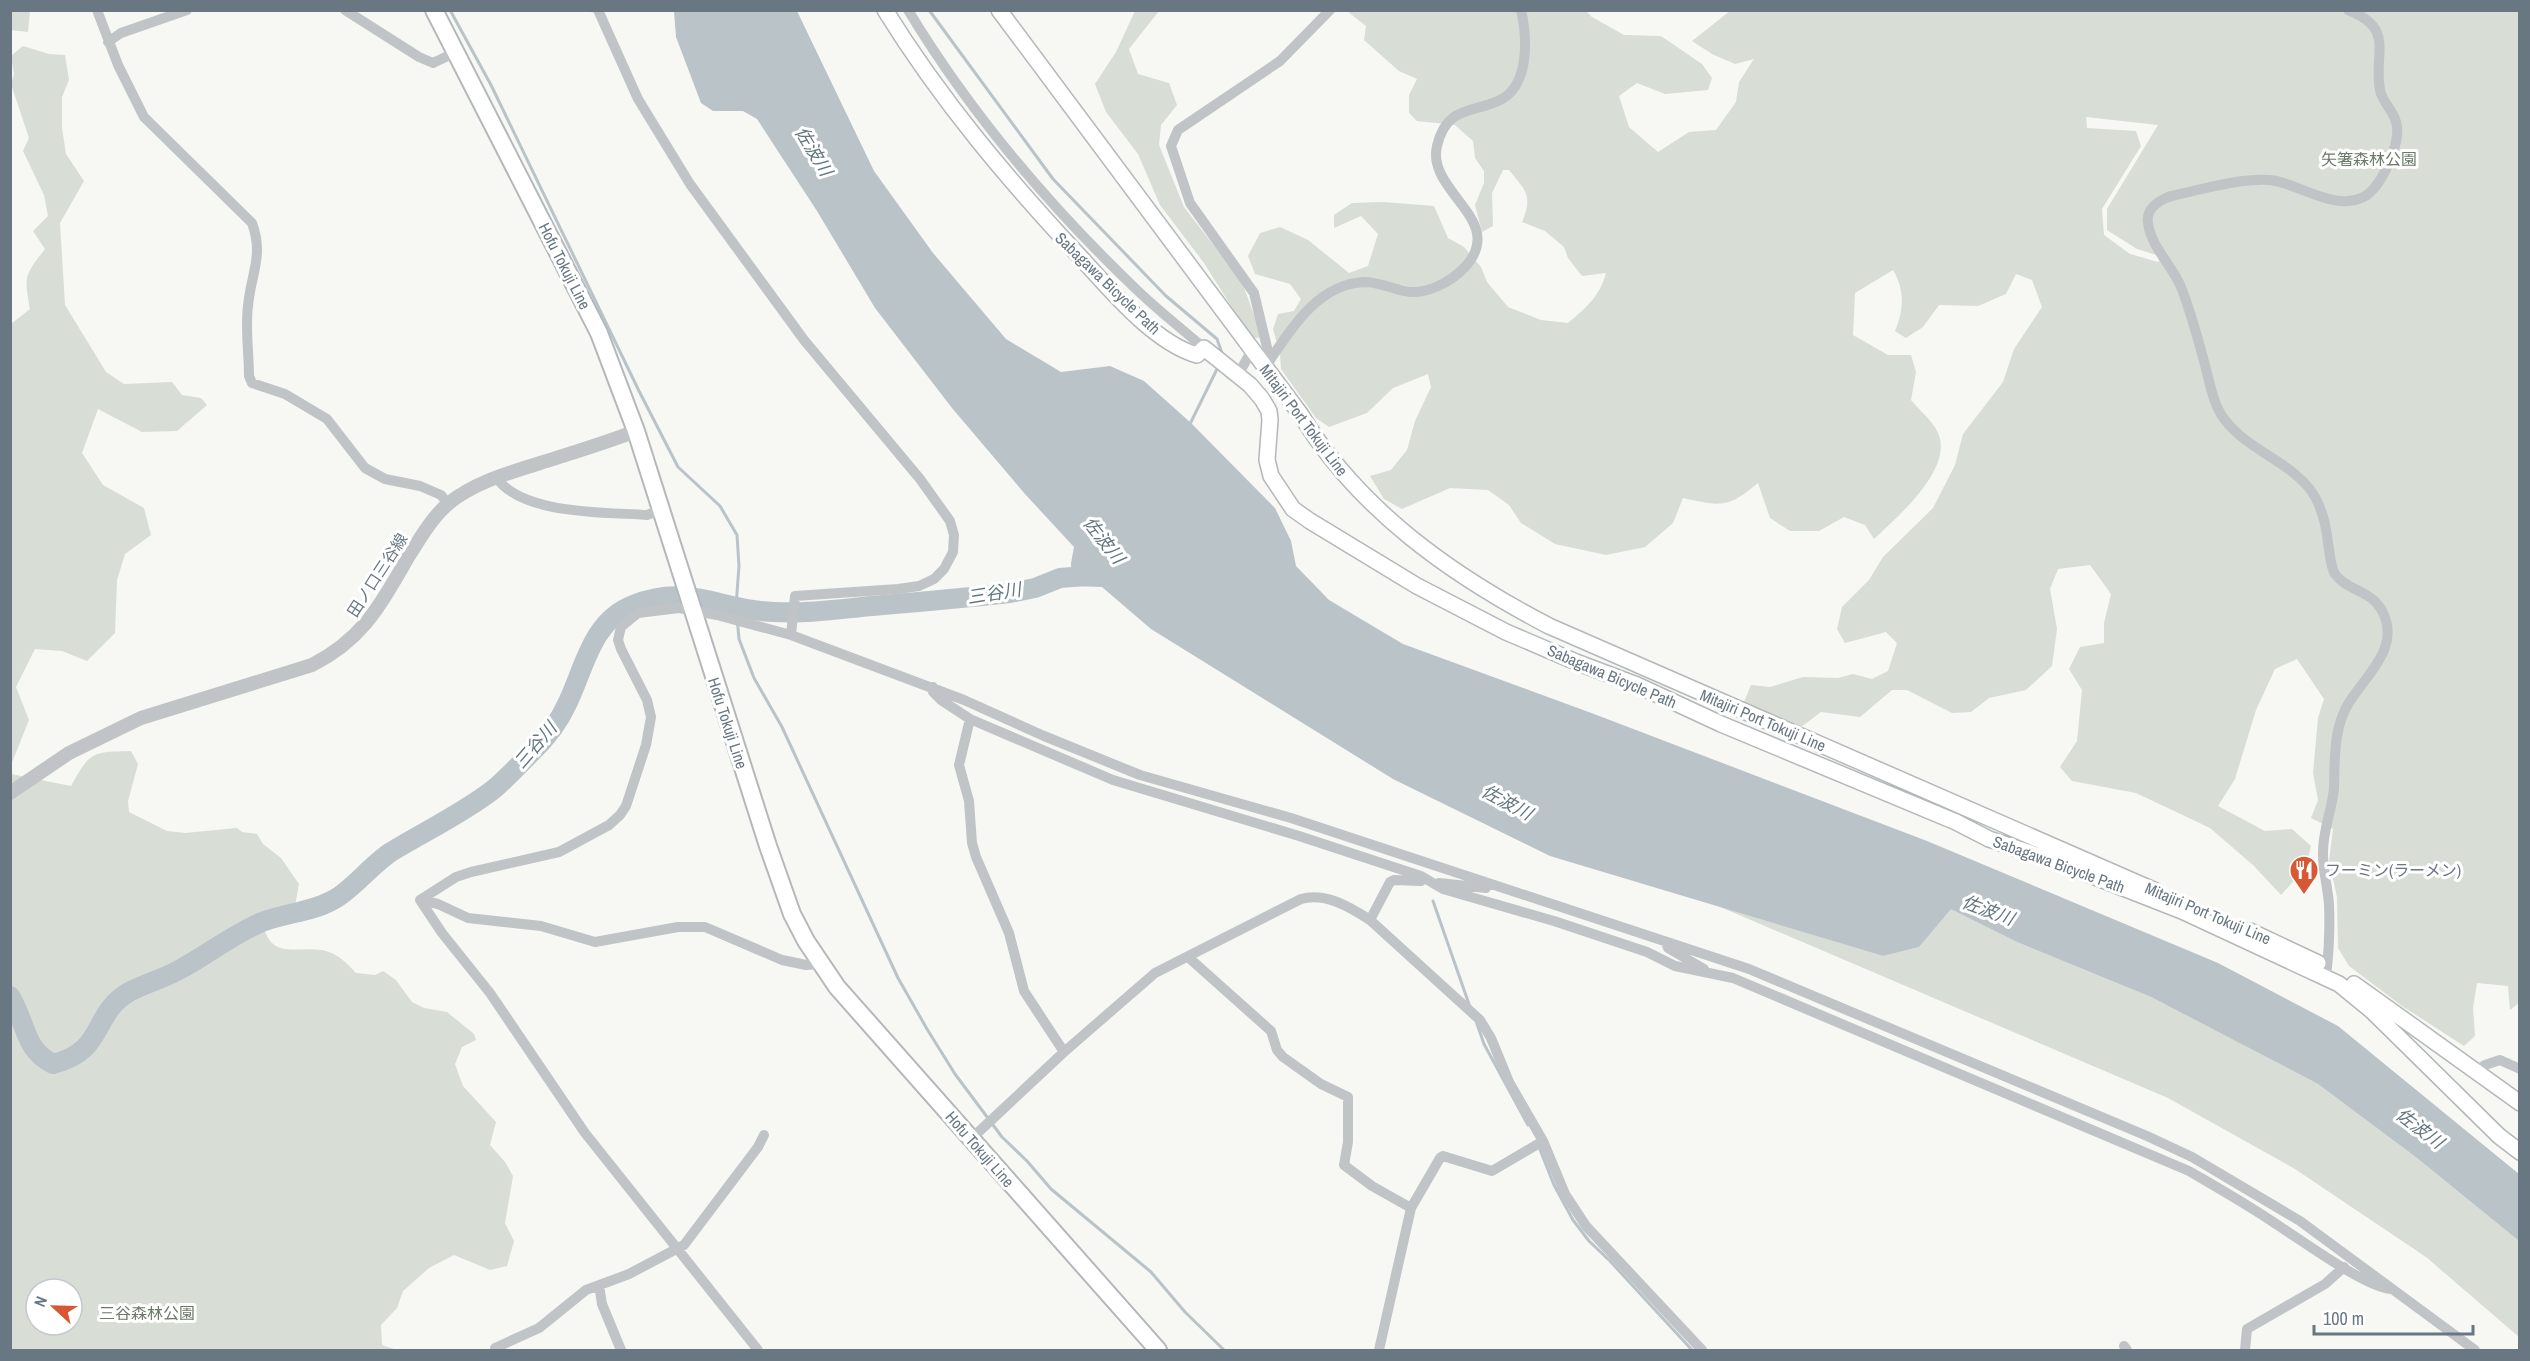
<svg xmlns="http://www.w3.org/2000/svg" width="2530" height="1361" viewBox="0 0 2530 1361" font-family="'Archivo Narrow','Noto Sans JP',sans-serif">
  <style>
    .green { fill: #d8ddd5; fill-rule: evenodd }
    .water { fill: #b9c3c8 }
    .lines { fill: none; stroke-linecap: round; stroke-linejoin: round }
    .stream { stroke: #b9c3c8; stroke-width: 3 }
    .river { stroke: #b9c3c8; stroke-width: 20 }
    .secondary-casing { stroke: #b3b8bb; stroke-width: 18 }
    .primary-casing { stroke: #b4b8bb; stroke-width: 20 }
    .minor { stroke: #c0c4c7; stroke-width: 10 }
    .tertiary { stroke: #c0c4c7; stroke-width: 14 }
    .secondary { stroke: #fff; stroke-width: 15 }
    .primary { stroke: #fff; stroke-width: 16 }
    .labels { text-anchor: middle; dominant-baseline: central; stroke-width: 6; stroke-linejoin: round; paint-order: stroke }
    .park-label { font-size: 16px; fill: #6a7a66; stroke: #fff }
    .street-label { font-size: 16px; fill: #687782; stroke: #fff }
    .poi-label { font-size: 16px; fill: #687782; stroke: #fff; text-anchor: start }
    .water-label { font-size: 18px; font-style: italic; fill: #63777f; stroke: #fff }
  </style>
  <rect width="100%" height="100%" fill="#f7f7f4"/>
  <path class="green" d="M11,10l19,1 -2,21 -17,-2z
    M1135,11h24l-30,38 9,25 31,9 8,22 -16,20 -2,20 25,62 58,75 20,55 -10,2 -48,-76 -44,-58 -22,-51 -32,-42 -11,-28 21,-32z
    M1347,11h239l6,6 32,18 37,1 41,28 10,14 -4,12 -43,4 -28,-11 -18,13 10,31 29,25 31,-20 27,-2 20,-28 3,-20 15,-23 -19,5 -23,-10 -20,-13 38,-30h789v992l-9,7 -2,-24 -31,-3 -4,25 2,28 -11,10 -62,-40 -53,-40 -11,-18 -1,-51 -8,-36 4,-32 -22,-11 7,-18 -5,-27 5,-55 6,-19 -27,-40 -22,10 -19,41 -21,69 -17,27 47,25 27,-2 19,17 -6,22 -24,27 -28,-30 -43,-37 -74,-35 -64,-12 -12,-14 17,-26 5,-51 -13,-21 11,-22 24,-4v-20l7,-29 -21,-29 -32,4 -8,20 7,40 -5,37 -26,24 -37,8 -18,14 -19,1 -45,-23h-15l-32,27 -39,-5 -20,15 -57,-25 7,-17 19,2 33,-10 35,1 15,-4 19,5 16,-8 9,-28 -11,-11 -41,11 -8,-14 5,-22 27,-27 14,-23 50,-49 22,-43 8,-31 40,-52 11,-33 28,-42 -10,-27 -16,-6 -10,20 -28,12 -39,-1 -16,22 -17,11 -11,-7c9,-21 10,-41 -2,-61l-38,23 -2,42 35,20h23l5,17 -5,28c8,10 22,21 27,33 16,36 -41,84 -64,106l-9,-14 -21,-8 -25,14h-29l-20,-13 -12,-35c-31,26 -37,23 -75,15l-10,25 -28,24 -39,8 -51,-11 -34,-21 -12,-18 -21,-15 -38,-2 -48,21 -18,-10 -14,-23 21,-6 16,-20 8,-29 16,-34 -3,-13 -35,14 -26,25 -38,14 -13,-9 -35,-49 -1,-15 -7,-25 5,-15 16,-3 7,-12 -11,-15 -35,-10 -7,-18 12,-23 20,-6 28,13 41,33 19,-7 10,-32 -17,-18 -27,12v-13l18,-12 31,-1 51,4 14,32 16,9 17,20 6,15 21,25 33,13 27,3c18,-15 32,-27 38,-50l-24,3 -14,-18 -4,-11 -19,-16 -23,-9c11,-27 4,-31 -13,-52h-6l-11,23 1,33 -11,6 -7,-27 9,-22v-12l-9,-13 -2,-17 -18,-16 -38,-4 -8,-8v-18l8,-16 -18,-8 -35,-31 2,-14zM2086,117l72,8 -51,84v21l30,19 26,8 -5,5 -28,-8 -26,-19 -2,-26 39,-63 -5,-15 -49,-3z
    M23,46l26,8 16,1 4,25 -7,17v31l4,26 18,27 -24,42 5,82 41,67 18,12 48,-2 10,13 19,3 6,7 -30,26 -35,1 -44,-23 -16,44 21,32 41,23 7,27 -26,19 -8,26 -2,53 -28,28 -25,-10 -27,-2 -19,38 13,33 -18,45v-441l19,-15c-6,-33 -6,-33 15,-60l-12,-18 15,-15 -4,-21 -21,-44 6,-13 -18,-54 3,-10 -3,-18z
    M131,751l7,13 -10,37 1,11 38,19 18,2 52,-5 5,4 15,2 6,10 18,14 18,26 -4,22 -22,8 -10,9c7,37 31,23 59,27 15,3 24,12 34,23l19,2 8,-4 13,9 16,22 12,6 23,4 27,22 2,6 -14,7 -7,17 8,22 33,36 -6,23 15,17 8,14 -8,47 9,18 -7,25 -17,4 -36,-15 -25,13 -26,23 -6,17 -16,17 1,20 15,5h-386v-576l60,12c19,-35 22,-34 60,-35zM36,1289h36v36h-36z
    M1718,906l165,50 36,-9 32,-39 66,34 134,55 167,87 99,74 102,83v96l-93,-80 -131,-88 -127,-71z"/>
  <path class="water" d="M674,11h123l77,160 59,82 73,86 55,33 49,-6 34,15 47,42 84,85 16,33 5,25 33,34 74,44 191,70 333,127 291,122 120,63 181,148v67l-102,-83 -99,-74 -167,-87 -134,-55 -66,-33 -32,38 -36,9 -333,-100 -157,-77 -242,-150 -49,-42 -30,-1 -1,-23 3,-16 -49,-53 -73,-86 -77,-100 -58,-97 -60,-92 -14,-8h-30l-12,-8 -25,-66z"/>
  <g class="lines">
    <path class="stream" d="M450,10l41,75 148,306 39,76 42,39 17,29 2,31 -3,40 3,33 15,39 28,49 116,251 29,51 28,45 47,63 25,24 24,28 100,83 34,40 39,38
      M585,10l10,1
      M929,10l124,169 113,117 51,43 6,17
      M1189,426l30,-61
      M1433,901l37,106
      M1476,1021l8,23 44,81
      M1539,1147l15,38 19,35 16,21 21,20 82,89"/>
    <path class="river" d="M10,996c17,27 13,53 43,68 53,-13 38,-50 76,-72 15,-8 33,-13 48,-21 29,-15 54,-36 85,-49 23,-9 50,-10 71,-22 18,-9 38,-35 58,-48 34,-21 71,-38 103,-63 13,-11 25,-24 37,-36 16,-15 28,-31 37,-51 17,-36 24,-81 65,-97 56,-23 88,6 141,7 33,2 66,-3 98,-6 46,-4 92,-8 138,-13l25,-5 25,-10 38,-3"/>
    <g class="secondary-casing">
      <path id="secondary" d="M885,10c57,92 125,172 198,250 29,32 72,83 114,95l7,-7 46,37 12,14 7,12 1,9 -3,40 4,16 22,33 17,12 107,65 89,46 70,30 61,23 84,39 235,98 33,17 68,23 125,49 157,73 33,27 127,125 21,16
        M999,10l302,405c58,95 150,160 248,211l607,265
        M2250,931l68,32
        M2354,984l166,119"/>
    </g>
    <g class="primary-casing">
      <path id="primary" d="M434,10l165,323 37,98 132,415 24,68 14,27 31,46 321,363"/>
    </g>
    <path class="minor" d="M97,10l21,55 26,52 108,106c12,33 -1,50 -4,83 -3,23 1,47 1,70l3,7 33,11 42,25 38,49 20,11 35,7 21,9 7,9
      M345,10l74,47 14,6 23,-11
      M598,10l40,89 52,85 114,156 116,139 30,42 4,14 -1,17 -9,17 -10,10 -15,7 -21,3 -103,7 -4,39
      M908,10c63,104 143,198 230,281 21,20 44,38 66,57
      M108,42l13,-9 66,-23
      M1270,360c22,-33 49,-76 94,-78 14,0 27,6 40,9 21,5 47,-9 61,-24 43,-47 -39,-75 -28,-121 10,-42 37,-32 65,-47 28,-16 25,-63 19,-89
      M1269,363l1,-3 -16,-67 -64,-90 -19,-57 7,-16 102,-69 50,-51
      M1238,375l14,-25
      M496,477c25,38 110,35 151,38l13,-5
      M933,687v5l8,8 29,19 143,61 186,56 122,40 22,13 111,32 93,31 28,14 58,12 456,193c29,17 59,34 87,53 25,16 89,63 115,65
      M970,719l-11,46 10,36 3,42 4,14 33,76 15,58 40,61
      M1439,883l47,5
      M420,900l36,-23 15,-5 88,-20 50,-27 11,-10 6,-9 20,-61 5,-28 -4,-17 -26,-51 -3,-9 3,-13 17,-14 41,-5 38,7 74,20 173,65 80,36 96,39 151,43 458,151 398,167 45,21 108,64 175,129
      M420,900l22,33 48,60 95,140 173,217
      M420,900l18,4 30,14 73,8 54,16 83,-15h27l77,33 24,5 14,-1
      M1370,920l20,-38 4,-2 27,1
      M1666,943l2,5 36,21
      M1188,957l83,74 6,19 6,7 38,27 27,13v45l-4,23 28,21 39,22 -32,142
      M2327,968c2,-21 3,-42 2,-63 -1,-17 -6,-33 -6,-50 -1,-23 9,-44 11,-67 1,-30 -1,-61 16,-87 19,-29 52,-56 31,-92 -10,-18 -35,-19 -46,-35 -5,-8 -5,-22 -7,-31 -2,-19 -7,-40 -19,-55 -23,-28 -62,-39 -84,-68 -12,-15 -15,-37 -20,-55 -7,-26 -14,-53 -24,-78 -9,-22 -30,-40 -33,-64 -2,-14 9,-21 20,-26 27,-6 81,-22 108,-16 28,6 63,32 91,14 16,-12 35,-54 29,-73 -3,-12 -14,-20 -16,-32 -7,-38 16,-61 -32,-80
      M2476,1071l9,-6 15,-5 20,9
      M971,1139l93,-87 91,-79 146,-74c24,-7 49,8 69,21l110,100 11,18 18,44 34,59 22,53 21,32 116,124
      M1411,1208l29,-50 3,-2 49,15 51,-30
      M599,1285l3,19 19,46
      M2124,1346l3,4
      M496,1350l-1,-2 44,-20 47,-38 43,-16 55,-29 74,-98 6,-12
      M2245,1350l2,-21 78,-45 19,-17"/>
    <path class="tertiary" d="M10,793l59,-40 72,-35 171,-53c53,-27 69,-62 98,-111 11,-17 23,-38 39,-51 26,-21 60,-30 91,-40 32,-10 65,-20 96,-32"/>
    <use href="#secondary" class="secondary"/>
    <use href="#primary" class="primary"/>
  </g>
  <defs>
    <g id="restaurant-pin" transform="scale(1.5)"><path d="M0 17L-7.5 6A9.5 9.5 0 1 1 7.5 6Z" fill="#d65834" stroke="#fff"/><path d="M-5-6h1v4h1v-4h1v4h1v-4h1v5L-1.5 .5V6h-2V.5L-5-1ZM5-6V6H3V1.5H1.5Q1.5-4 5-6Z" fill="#fff"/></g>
  </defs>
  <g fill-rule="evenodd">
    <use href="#restaurant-pin" x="2304" y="870"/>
  </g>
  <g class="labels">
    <g class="park-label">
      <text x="2369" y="159">矢箸森林公園</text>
      <text x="147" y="1313">三谷森林公園</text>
    </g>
    <g class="street-label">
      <text transform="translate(565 266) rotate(63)">Hofu Tokuji Line</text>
      <text transform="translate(1108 283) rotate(44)">Sabagawa Bicycle Path</text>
      <text transform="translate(1304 420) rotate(53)">Mitajiri Port Tokuji Line</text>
      <text transform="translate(377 575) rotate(-57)">田ノ口三谷線</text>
      <text transform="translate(1612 676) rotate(23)">Sabagawa Bicycle Path</text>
      <text transform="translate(1763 720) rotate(23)">Mitajiri Port Tokuji Line</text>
      <text transform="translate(728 723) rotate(72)">Hofu Tokuji Line</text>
      <text transform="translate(2059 864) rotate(20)">Sabagawa Bicycle Path</text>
      <text transform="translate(2208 913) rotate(23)">Mitajiri Port Tokuji Line</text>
      <text transform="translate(980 1149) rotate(49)">Hofu Tokuji Line</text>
    </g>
    <g class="poi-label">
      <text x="2325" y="870">フーミン(ラーメン)</text>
    </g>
    <g class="water-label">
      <text transform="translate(814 151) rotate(59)">佐波川</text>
      <text transform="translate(1104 540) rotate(52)">佐波川</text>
      <text transform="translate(994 593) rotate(-9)">三谷川</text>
      <text transform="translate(535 745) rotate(-49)">三谷川</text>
      <text transform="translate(1507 802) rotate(28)">佐波川</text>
      <text transform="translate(1988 910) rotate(20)">佐波川</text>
      <text transform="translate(2420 1128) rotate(37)">佐波川</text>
    </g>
  </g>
  <rect width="2530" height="1361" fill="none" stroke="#687782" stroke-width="24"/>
  <g transform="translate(54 1307) rotate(292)"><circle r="28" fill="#ffffff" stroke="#c3c9cd" stroke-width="1.5"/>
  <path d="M0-4.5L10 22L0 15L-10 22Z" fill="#d65834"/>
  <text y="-9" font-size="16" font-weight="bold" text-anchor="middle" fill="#687782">N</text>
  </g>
  <path d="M2314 1325v9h159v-9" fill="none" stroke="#687782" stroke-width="3"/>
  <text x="2323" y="1325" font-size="18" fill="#687782" stroke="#ffffff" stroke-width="4.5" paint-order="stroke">100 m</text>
</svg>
